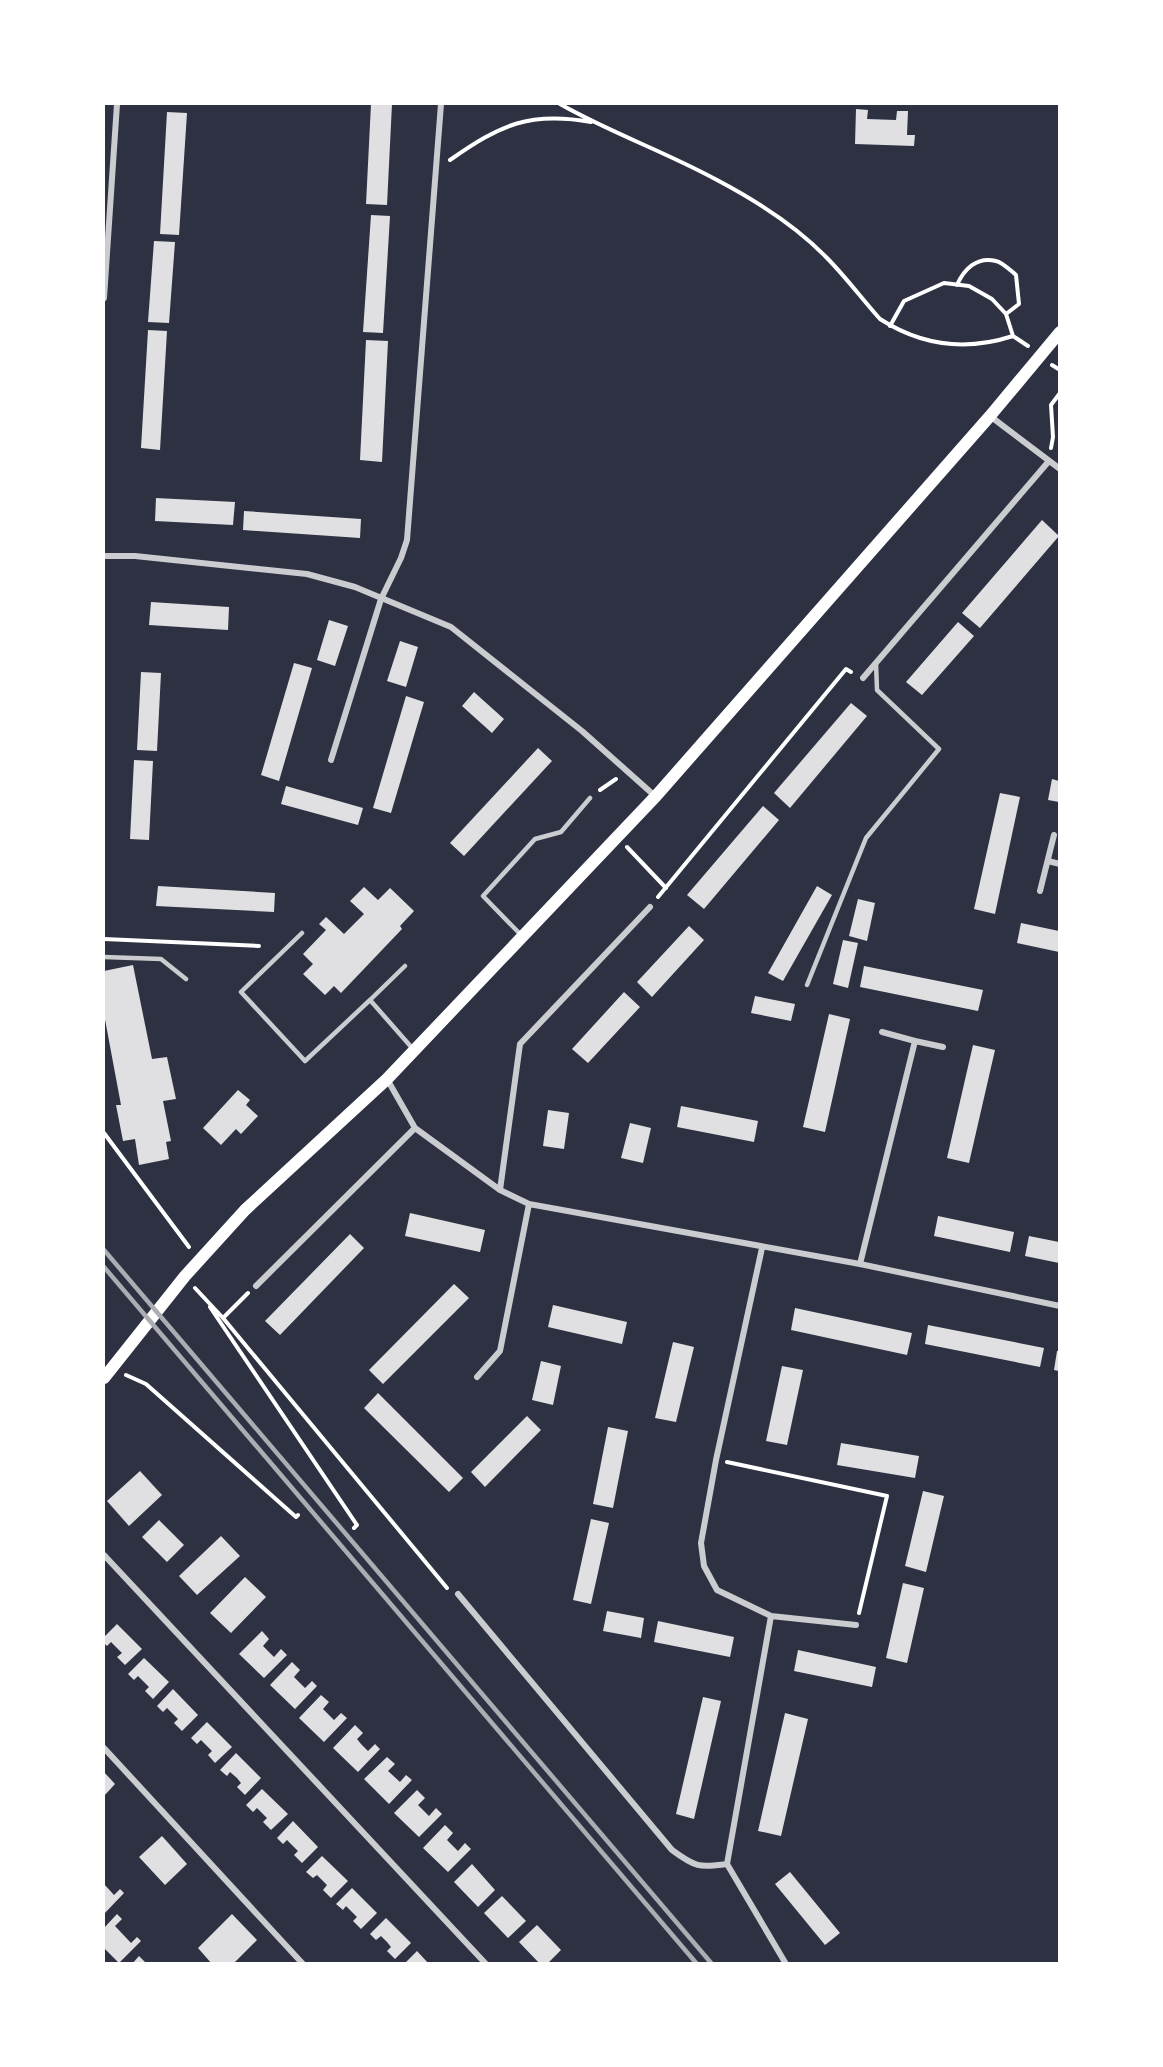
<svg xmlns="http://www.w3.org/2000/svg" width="1163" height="2067" viewBox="0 0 1163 2067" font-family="Helvetica,sans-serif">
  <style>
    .building { fill: #e0e0e3 }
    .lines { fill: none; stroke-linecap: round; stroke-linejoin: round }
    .path { stroke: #fff; stroke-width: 4 }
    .service { stroke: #caccd0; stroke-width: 4.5 }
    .minor { stroke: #caccd0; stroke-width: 6 }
    .secondary { stroke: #fff; stroke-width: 12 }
    .rail { stroke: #abadb3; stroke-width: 4.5 }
  </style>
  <rect width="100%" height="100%" fill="#2d3142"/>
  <path class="building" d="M371,104h21l-5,101 -21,-1z
    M856,109l12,1 -1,9 29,1 1,-9h11l-1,24h8l-1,11 -59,-2z
    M167,112l20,1 -8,122 -19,-1z
    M371,215l19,1 -7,117 -20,-1z
    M154,241l21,1 -6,81 -21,-1z
    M148,330l19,1 -7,119 -19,-2z
    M366,340l22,1 -6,121 -22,-2z
    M156,498l79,4 -2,23 -78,-4z
    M244,511l117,8 -1,19 -117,-8z
    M1042,520l17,16 -79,92 -18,-15z
    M151,602l78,5 -1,23 -79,-5z
    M329,620l19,6 -13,40 -18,-6z
    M958,622l16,14 -52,59 -16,-13z
    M400,641l18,6 -12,40 -19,-6z
    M294,663l18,5 -33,113 -18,-6z
    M141,672l20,1 -4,78 -20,-1z
    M474,692l30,27 -12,14 -30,-27z
    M406,696l18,6 -33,111 -18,-5z
    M851,703l16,13 -77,92 -16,-15z
    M538,748l14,13 -88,95 -14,-13z
    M134,760l19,1 -4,79 -19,-1z
    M1052,779l7,2v21l-11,-2z
    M286,786l77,22 -5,17 -77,-21z
    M1000,793l20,4 -25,117 -21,-5z
    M763,806l16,14 -75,89 -17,-14z
    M158,886l117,7 -1,19 -118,-6z
    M817,886l15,9 -49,86 -15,-8z
    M364,887l14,13 12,-12 24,23 -14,15 2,3 -61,64 -7,-7 -9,9 -22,-21 10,-10 -10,-10 23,-24 -7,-6 7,-7 18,17 20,-20 -14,-13z
    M858,899l17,4 -8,38 -18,-5z
    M1021,923l38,8v21l-42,-9z
    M689,926l15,14 -52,57 -15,-15z
    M843,940l15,3 -10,45 -15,-4z
    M133,965l19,94 15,-2 9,42 -13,2 8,40 -5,1 3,17 -30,6 -4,-26 -12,2 -7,-36h5l-17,-91v-43z
    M864,966l119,24 -5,21 -118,-24z
    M624,992l16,15 -52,56 -16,-14z
    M755,996l40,8 -4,17 -40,-8z
    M829,1014l21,5 -25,113 -22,-5z
    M973,1045l22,5 -26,113 -22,-5z
    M238,1090l12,10 -4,5 12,11 -17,18 -5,-5 -15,16 -18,-17z
    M681,1106l77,15 -4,21 -77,-15z
    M548,1110l21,3 -5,36 -21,-3z
    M630,1123l21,5 -8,35 -22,-5z
    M410,1213l75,17 -5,22 -75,-16z
    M938,1216l76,16 -4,20 -76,-16z
    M350,1234l14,14 -84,87 -15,-14z
    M1029,1236l30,6v21l-34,-7z
    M454,1284l15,14 -86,86 -14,-14z
    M553,1305l74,17 -5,22 -74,-17z
    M795,1308l117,25 -5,22 -116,-25z
    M928,1325l116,23 -4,19 -115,-23z
    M673,1342l21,5 -18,75 -21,-4z
    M1057,1351h2v20l-5,-1z
    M541,1361l20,5 -8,39 -21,-5z
    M782,1366l21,4 -16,75 -21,-4z
    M378,1393l85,85 -14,14 -85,-84z
    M527,1416l14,14 -56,57 -14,-15z
    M608,1427l20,4 -15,77 -20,-4z
    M841,1443l78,13 -4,22 -78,-13z
    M140,1471l22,24 -33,31 -22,-25z
    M923,1491l21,5 -18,76 -21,-6z
    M591,1519l18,4 -18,81 -18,-4z
    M159,1520l25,25 -17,17 -25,-25z
    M221,1536l19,20 -43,39 -18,-19z
    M245,1577l21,20 -35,36 -21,-20z
    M903,1583l21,5 -17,75 -21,-5z
    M607,1611l37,7 -3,20 -38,-7z
    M658,1621l76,16 -4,20 -76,-15z
    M117,1624l25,25 -17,16 -8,-8 5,-4 -11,-11 -4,4 -3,-3v-6z
    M262,1631l7,8 -6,7 11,11 7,-8 6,6 -23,23 -25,-24z
    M798,1650l78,17 -4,20 -78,-16z
    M144,1658l25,24 -16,17 -8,-8 4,-4 -11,-11 -4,4 -6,-6z
    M292,1662l8,8 -6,7 11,11 7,-7 5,5 -22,23 -25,-24z
    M173,1689l25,26 -16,16 -8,-8 4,-4 -11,-11 -4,4 -6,-6z
    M321,1695l8,7 -6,7 11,11 7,-7 6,5 -23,24 -25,-24z
    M703,1697l18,4 -27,118 -18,-5z
    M785,1713l23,6 -27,117 -23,-5z
    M207,1722l25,25 -17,16 -7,-8 4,-4 -11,-11 -4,4 -6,-6z
    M355,1725l8,8 -6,6 4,5 7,7 7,-7 5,5 -22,23 -25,-24z
    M236,1753l25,25 -16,17 -8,-8 4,-4 -4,-5 -7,-6 -3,4 -7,-6z
    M387,1757l8,7 -7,7 12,11 6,-7 6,5 -23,24 -25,-25z
    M104,1772l11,12 -11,12z
    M262,1789l26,25 -17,16 -8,-8 4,-4 -10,-10 -4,4 -7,-7z
    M417,1790l8,8 -7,7 11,11 7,-8 6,6 -23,23 -25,-24z
    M293,1821l25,26 -16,16 -8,-8 4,-4 -11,-11 -4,4 -6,-6z
    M445,1825l8,8 -6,7 11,11 7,-8 6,6 -23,23 -25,-24z
    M162,1836l25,28 -22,21 -26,-28z
    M322,1856l26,25 -17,17 -8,-8 4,-5 -10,-10 -4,3 -7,-6z
    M472,1864l23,26 -17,17 -24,-25z
    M790,1872l50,61 -15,12 -50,-61z
    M104,1884l10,11 6,-6 4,4 -20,21z
    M352,1888l25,25 -16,16 -8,-8 4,-4 -11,-11 -3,4 -7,-6z
    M502,1896l24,25 -18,17 -24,-25z
    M117,1914l5,5 -7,7 16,17 6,-6 4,4 -22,22 -15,-15v-20z
    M232,1914l25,26 -24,24h-21l-14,-16z
    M386,1918l25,25 -16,16 -8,-8 4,-4 -4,-5 -6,-6 -5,4 -6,-6z
    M537,1925l24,25 -14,14h-7l-21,-22z
    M417,1951l12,13h-25z
    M139,1956l8,8h-15z"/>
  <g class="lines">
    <path class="path" d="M560,104c51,29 106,48 157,76 36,19 80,47 109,77 19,19 36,42 54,62 42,27 87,32 133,17l15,10
      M450,160c50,-35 79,-49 141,-38
      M957,285c7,-16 20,-29 39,-24 6,1 14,9 20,14l3,29 -13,10
      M890,326l14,-25 40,-18 25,3 23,13 14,15 7,22
      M1052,365l8,5
      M1051,448l2,-11 -2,-32 9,-12
      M600,790l16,-11
      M627,847l39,41
      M658,897l188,-228 5,3
      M104,939l155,7
      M104,1133l85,114
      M195,1288l28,30 224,270
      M210,1307l147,218 -3,3
      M223,1318l25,-25
      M126,1375l20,9 150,133 2,-2
      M727,1462l160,34 -28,117"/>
    <path class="service" d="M302,933l-61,59 64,69 65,-61
      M522,936l-39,-40 52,-57 26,-7 29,-34
      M104,957l57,2 25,20
      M405,966l-35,34 43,49
      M807,985l59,-147 73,-89 -62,-59 -1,-27"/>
    <path class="minor" d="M104,298l13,-194
      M990,416l70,53
      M104,556h31l172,18 48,13 96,40 131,104 73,65
      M863,678l186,-217
      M331,760l50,-161 20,-41 6,-18 34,-436
      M1048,861l12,3
      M1040,891l14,-56
      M915,1041l28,6
      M387,1079l28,49 85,62 29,14 331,60 200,42
      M500,1190l20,-146 130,-137
      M860,1264l55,-223 -33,-9
      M256,1286l159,-158
      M477,1377l23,-26 29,-147
      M104,1555l382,409
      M458,1594l214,256c23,17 27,18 55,14l44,-248 -54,-26 -13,-24 -3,-23 15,-83 46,-212
      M771,1616l85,9
      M104,1748l199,216
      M727,1864l59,100"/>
    <path class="secondary" d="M104,1378l81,-102 60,-66 142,-131 269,-283 334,-380 70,-84"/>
    <path class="rail" d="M104,1250l608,714
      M104,1267l593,697"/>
  </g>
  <rect width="1163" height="2067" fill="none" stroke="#ffffff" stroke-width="210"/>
</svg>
